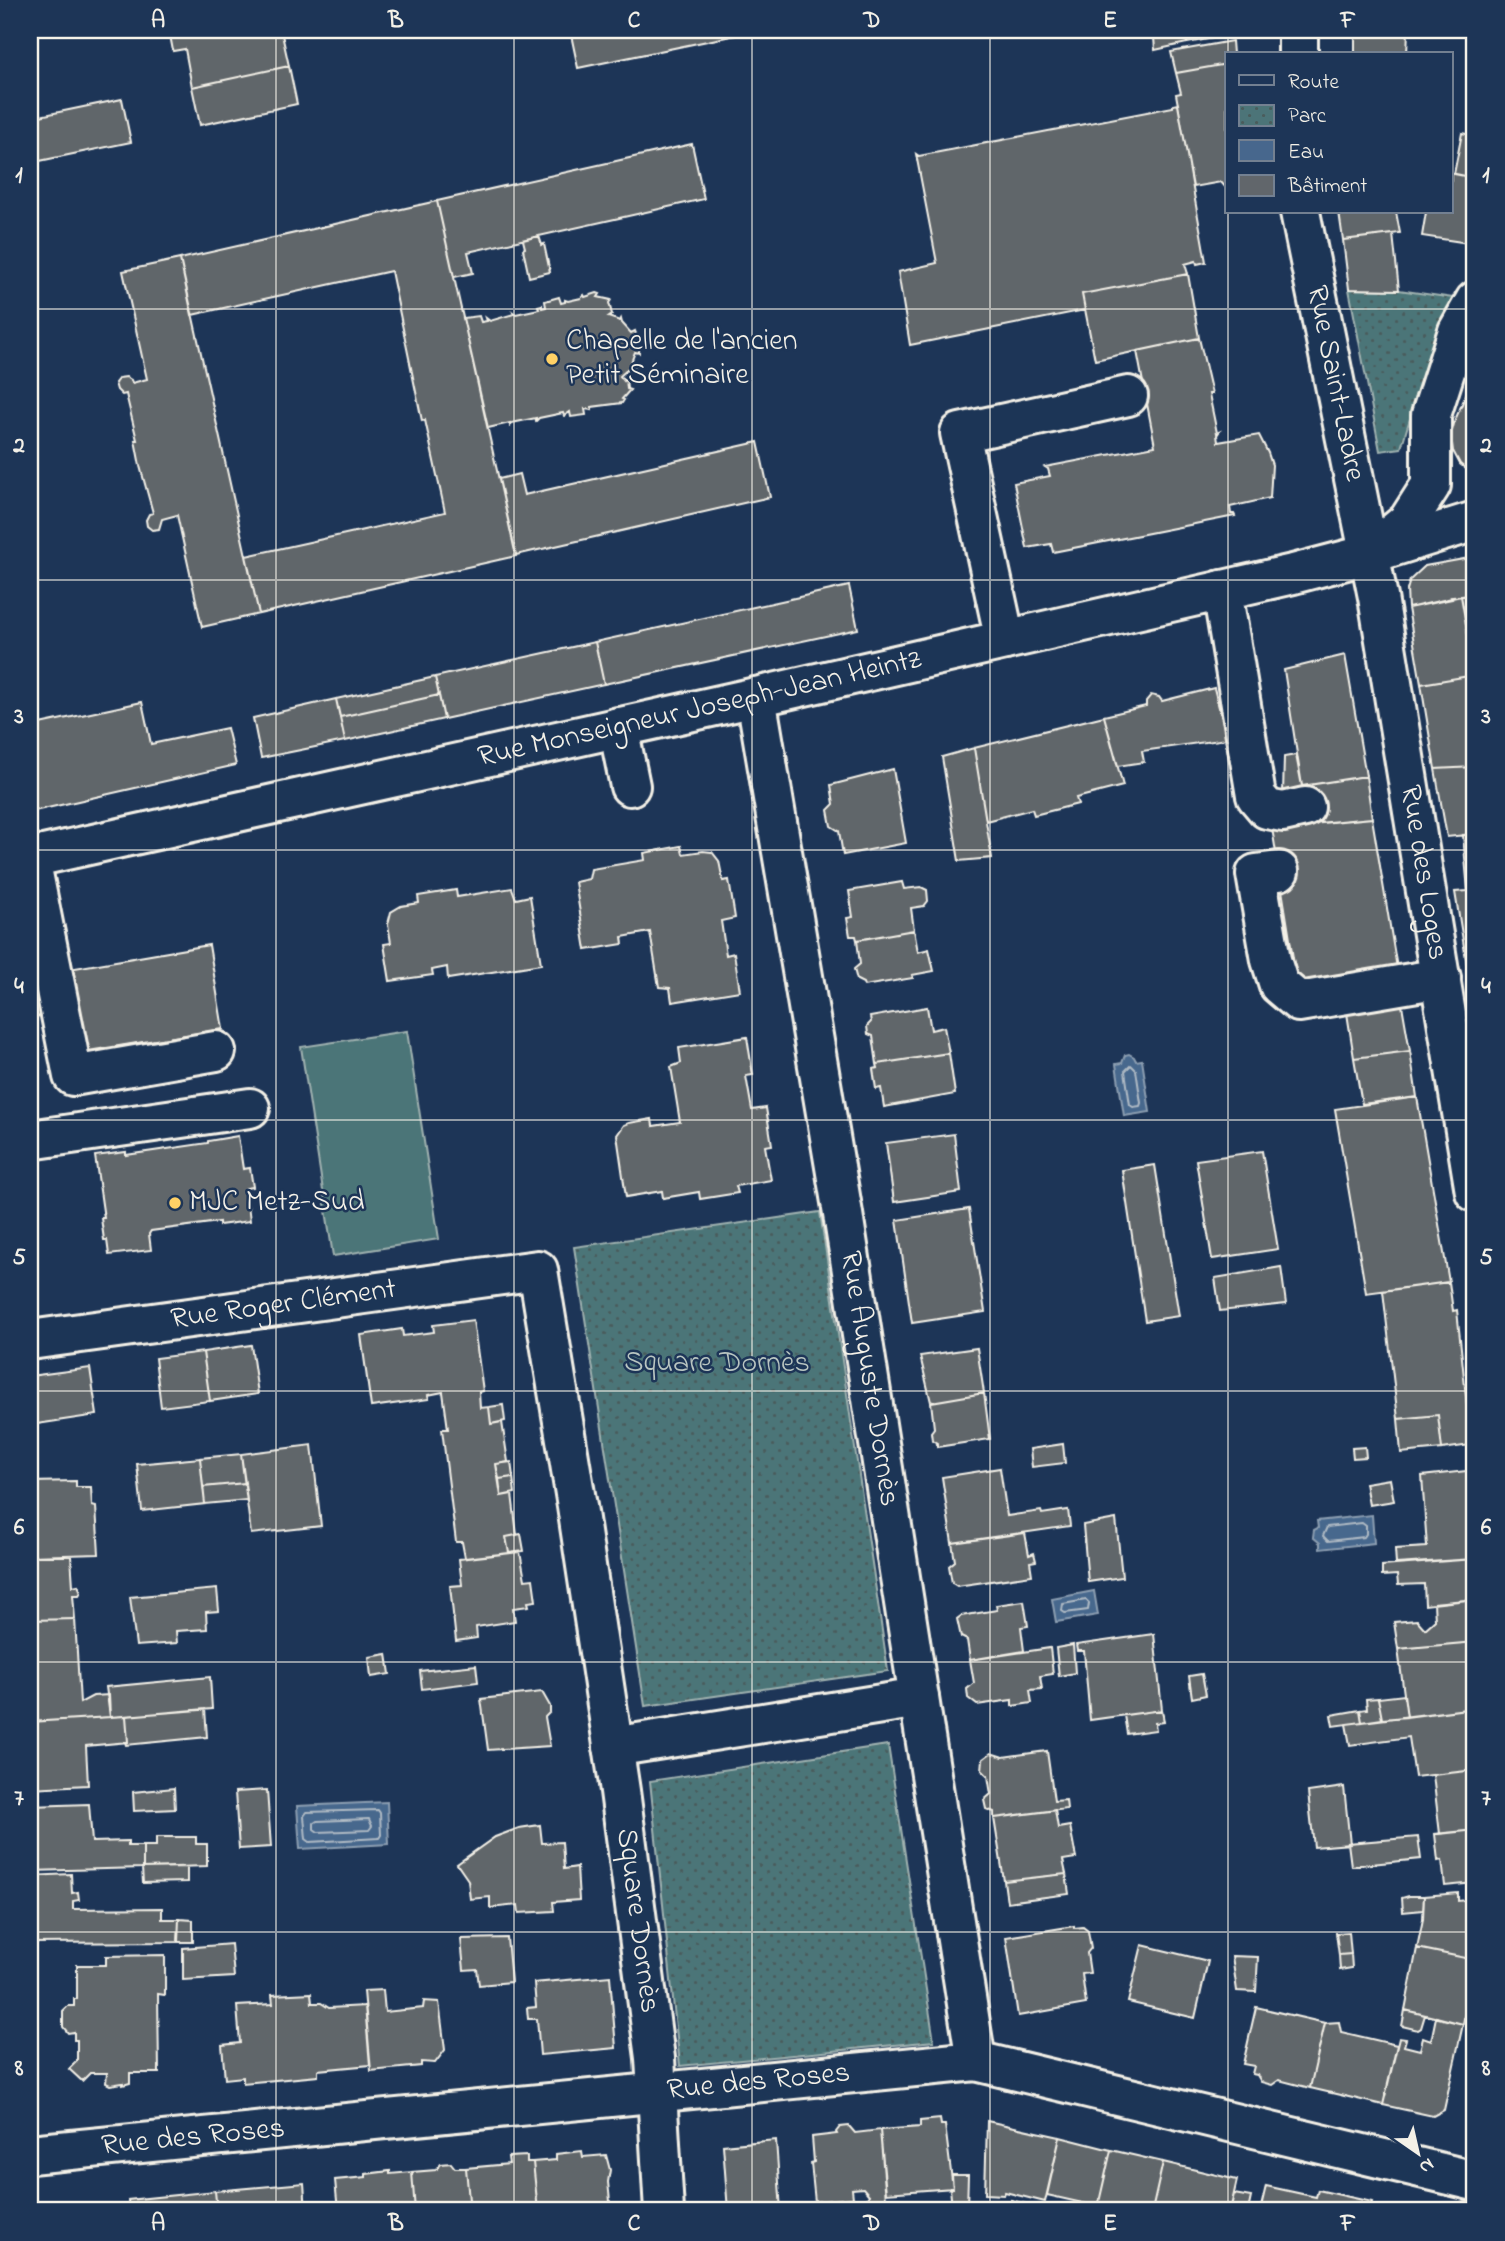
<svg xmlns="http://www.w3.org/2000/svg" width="1505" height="2241" viewBox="0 0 1505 2241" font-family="'Indie Flower',sans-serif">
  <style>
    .park { fill: url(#park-dots); stroke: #a0b2b0; stroke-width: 2 }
    .garden { fill: #4c7478; stroke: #a0b2b0; stroke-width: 2 }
    .water { fill: #47678d; stroke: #8c9eb1; stroke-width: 2 }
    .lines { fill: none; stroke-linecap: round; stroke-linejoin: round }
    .shore { stroke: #afbac4; stroke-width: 2 }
    .building { fill: #61666b; stroke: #f4f1e8; stroke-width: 2 }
    .minor-casing { stroke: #f4f1e8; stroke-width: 44 }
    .minor { stroke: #1d3557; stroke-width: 38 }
    .grid { fill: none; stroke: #f4f1e8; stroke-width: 2; stroke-opacity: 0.55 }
    .poi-dot { fill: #ffd166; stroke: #1d3557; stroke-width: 2.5 }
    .labels { text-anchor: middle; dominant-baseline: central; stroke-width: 5; stroke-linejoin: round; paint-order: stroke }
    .poi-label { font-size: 30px; fill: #f4f1e8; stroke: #1d3557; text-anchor: start }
    .street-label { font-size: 30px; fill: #f4f1e8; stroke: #1d3557 }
    .park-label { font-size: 30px; fill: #b9c5c1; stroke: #1d3557 }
    .neatline { fill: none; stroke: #f4f1e8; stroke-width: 2.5 }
    .grid-label { font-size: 23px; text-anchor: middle; font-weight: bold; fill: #f4f1e8 }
  </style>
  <defs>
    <pattern id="park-dots" width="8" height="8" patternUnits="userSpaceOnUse" patternTransform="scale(1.75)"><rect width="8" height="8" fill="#4c7478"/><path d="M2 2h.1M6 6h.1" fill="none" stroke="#4a5c5c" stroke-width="1.8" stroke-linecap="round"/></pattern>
  </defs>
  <rect width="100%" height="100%" fill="#1d3557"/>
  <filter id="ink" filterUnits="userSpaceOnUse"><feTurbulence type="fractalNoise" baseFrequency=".0143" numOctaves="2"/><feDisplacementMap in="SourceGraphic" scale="14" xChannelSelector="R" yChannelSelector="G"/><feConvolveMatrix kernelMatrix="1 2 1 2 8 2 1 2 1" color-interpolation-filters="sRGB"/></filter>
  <g filter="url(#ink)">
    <path class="park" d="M1349,289l50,1 61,9 -36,73 -23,76 -21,3z
      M820,1212l68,459 -243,35 -71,-459z
      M888,1745l46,296 -254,25 -30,-285z"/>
    <path class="garden" d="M407,1031l32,208 -106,17 -32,-209z"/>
    <path class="water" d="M1129,1054l5,3 2,4 6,-1 8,52 -26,4 -8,-52 6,-1 3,-8z
      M1372,1515l2,28 -54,6v-6l-7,-6 1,-7 4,-2 -1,-7z
      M1094,1591l4,24 -42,7 -4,-23z
      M387,1802l2,42 -89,5 -3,-43z"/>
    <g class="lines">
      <path class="shore" d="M1131,1065l5,5 5,33 -1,3 -7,1 -3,-2 -5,-34z
        M1362,1523l4,3v8l-2,3 -36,4 -5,-5 4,-9z
        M1086,1600l3,3 -1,7 -23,3 -3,-2 1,-7z
        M378,1810l2,3 1,22 -2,3 -69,4 -4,-3 -2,-23 3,-4z
        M369,1819l3,7 -3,4 -51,2 -4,-3v-6l3,-2z"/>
    </g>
    <path class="building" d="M169,30h112l8,36 -97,21 -7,-38 -12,2z
      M570,30h190l-182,38z
      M1185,30h60v2l-58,11z
      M1355,30h53l-1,24h-52z
      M1172,34l1,3 13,-2 1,8 -32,7 -1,-13z
      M1232,41l1,13h-6v10l-51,9 -5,-21z
      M1227,64v125l-6,-7 -28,5 -17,-93 5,-1 -5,-20z
      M289,66l8,38 -97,21 -8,-38z
      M122,99l9,43 -101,21v-45z
      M1178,104l28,158 -9,2 -1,-3 -11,3 3,10 -106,20 3,16 -175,35 -12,-73 39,-9 -21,-109 3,2 254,-49v-2z
      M1462,133l13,3v42l-21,-4z
      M692,144l12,55 -236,53 5,21 -19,4 -17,-76z
      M1451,173l24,5v66l-53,-8 4,-24h25z
      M437,201l79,355 -257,58 -13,-58 199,-44 -20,-92 -3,1 -31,-150 -199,44 -12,-56z
      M1339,212h57l4,21 -57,7z
      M1393,234l6,56 -50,-1 -6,-49z
      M539,236l3,9 2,-1 6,28 -21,5 -6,-28 2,-1 -2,-8z
      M180,259l79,355 -57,13 -25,-112 -15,4 -3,10 -7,1 -5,-4 -1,-6 3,-6 4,-1 -13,-47 -5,-26h2l-11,-46 -4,1 -5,-5 -2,-7 4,-5 7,-1 5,3 1,3 15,-4 -24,-108z
      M1188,274l11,64 -104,22 -13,-66z
      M597,293l3,1 -2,3 13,3 -2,3 3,11 -4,3 12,4 1,-2 1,4 9,10 4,-2 1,3 -2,2 2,12 3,1v4l-4,-1 -5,13 4,2 -2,2 -3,-1 -9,8 4,5 2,-3 1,11 3,1 -8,9 2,1 -2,3 -30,4v3l-7,-1 1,6 -15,2 -1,-5 -6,4 -1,-3 -24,5 -3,3v-3l-24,5 -2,3v-3l-22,5 -25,-110 16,-2 2,6 6,-1 -1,-3 4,3 24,-7 -1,-2 3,2 23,-5 -1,-3 4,-1v3l4,-1 -1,-6 14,-4 2,6 4,-1v-2l3,1 13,-3 3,-3 1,2z
      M1199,338l13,56h-3l8,39 2,-1 -2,3 1,7 41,-7 9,18 4,12 -2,33 -40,9 1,7h3l1,2 -182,36 -2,-8 -24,4 -13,-65 36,-7 -2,-7 -3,-2 110,-21 -18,-95z
      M1475,374v102l-15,-12 -7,-13 -2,-16 4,-15z
      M758,442l12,55 -254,58 -17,-76 20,-5 5,21z
      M1475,557v38l-24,2 1,2 -44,9 -1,-18 3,-10 15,-14z
      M849,586l9,43 -254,55 -9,-42z
      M1475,595v20l-10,1 -4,-20z
      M1461,596l14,79 -54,9 -13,-76z
      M1475,615v29h-5l-5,-28z
      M595,642l9,42 -160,35 -9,-42z
      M1345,655l21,121 -64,10 -18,-116z
      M1475,675v92l-40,2 -14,-85z
      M435,677l4,18 -99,22 -4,-18z
      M1214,688l13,51 -85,12 2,11 -26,4 -14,-50 42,-10v-5l5,-6 8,2 3,4z
      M439,695l5,24 -99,22 -5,-24z
      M336,699l9,42 -84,17 -8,-40z
      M142,702l9,42 76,-16 9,37 -206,47v-86z
      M1104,716l19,70 -47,12 2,6 -44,11 -2,-6 -46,12 -12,-73z
      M974,748l18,110 -33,3 -17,-104z
      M1296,755l6,31 64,-10 6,42 -65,6 -24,-30 1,-37z
      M1475,767v67l-28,3 -12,-68z
      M893,769l13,74 -63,12 -4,-24 -8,-5 -3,-16 6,-6 -3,-19z
      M1372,818l25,150 -100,15 -25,-155z
      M1475,834v57h-7l-5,-56z
      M681,846l2,8 20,-3 9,1 7,9 4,20 6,-1 6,38 -14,3 5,34 8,-2 6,38 -68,11 -2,-14 -11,-1 -9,-55 -28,5 1,7 -37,6 -11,-68 14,-3 2,-10 54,-9 -1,-7z
      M902,882l2,7 17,-2 6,3 1,11 -4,5 -13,2 3,22 -57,10 -1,-4h-6l-3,-18 6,-1 -4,-26z
      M512,888l4,11 14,-3 11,68 -93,15 -1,-12 -15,3 1,5 -43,6 -6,-37 7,-1 -3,-19 3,-12 10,-6 18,-3 -1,-7 38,-6 1,7z
      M1468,891h7v79l-7,1 -13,-79z
      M914,930l4,22 11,-3 5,22 -22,4 1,3 -49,8 -1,-3 -6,-3 -3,-11 6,-5 -3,-24z
      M209,945l14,84 -141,23 -13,-83z
      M40,992l5,23 -15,3v-24z
      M1402,1005l8,46 -56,7 -7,-45z
      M927,1007l4,23 13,-3 5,26 -72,11 -4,-28 -5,-2 -1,-8 4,-4 -1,-5z
      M747,1037l6,38 -7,1 6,34 14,-2 6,37 -7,1 6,34 -35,6 2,7 -38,6 -1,-7 -36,6 -1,-7 -36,6 -9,-62 7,-10 5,-2 23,-4 1,7 27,-4 -9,-55 10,-4 -2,-15z
      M1410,1051l7,46 -55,7 -8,-46z
      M949,1053l6,41 -71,13 -3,-19 -5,1 -3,-20 5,-1 -1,-4z
      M1417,1097l32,185 -83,11 -31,-184z
      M954,1134l7,58 -67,10 -8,-59z
      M238,1136l5,33 7,-1 3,19 -7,1 4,33 -31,4v-3l-68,9 -2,3 2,16 -42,5 -2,-15h-3l-3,-22h3l-9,-62 31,-4v3l82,-12v-2z
      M1262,1151l16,98 -66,10 -16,-99z
      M1155,1165l24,151 -34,5 -23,-151z
      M969,1209l16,103 -73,11 -15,-103z
      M1281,1267l5,37 -66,7 -5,-33z
      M1449,1282l4,29 4,-1 14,135 -29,4 -4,-34 -40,4 -15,-128z
      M473,1320l10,71 -4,1 1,16 9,-1 2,17 11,-2 6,40 -12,2 5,32 11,-2 5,41 -11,2 3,16 -44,5 -3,-16h-6l-14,-113h6l-5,-37 -15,3 1,4 -58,8 -10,-72 41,-6 1,7 31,-4 -1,-7z
      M251,1345l7,49 -48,7 -7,-49z
      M977,1348l7,45 -53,9 -11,-46z
      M203,1352l7,49 -49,6 -6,-49z
      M90,1368l7,47 -67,10v-49z
      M984,1393l6,46 -53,8v-4l-5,-3 -1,-8 3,-4 -3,-26z
      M503,1405l2,16 -14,3 -2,-17z
      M1438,1415l4,34 -41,4 -3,-34z
      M1063,1444l2,19 -33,4 -2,-18z
      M312,1445l9,81 -70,8 -10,-80z
      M1365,1447l1,10 -13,1 -1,-10z
      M241,1454l4,29 -42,4 -3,-29z
      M200,1458l5,46 -63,7 -5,-47z
      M511,1462l2,15 -14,2 -3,-15z
      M1000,1468l7,48 34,-5 1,3 26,-4 2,16 -118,17 -10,-66z
      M1475,1470v89l-79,5 -1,-15 32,-2 -5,-71z
      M513,1477l2,16 -14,3 -2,-17z
      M1390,1479l4,22 -25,4 -4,-22z
      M76,1481v6h15l1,19 4,1 3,47 -69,2v-74z
      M245,1483l2,17 -42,4 -2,-17z
      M1116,1519l6,58 -34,5 -5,-57z
      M1025,1533l4,22 5,-2 2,8 -6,1 2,13 -75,11 -5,-3 -3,-17 6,-5 -3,-18z
      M521,1534l3,17 -15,2 -3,-16z
      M520,1552l5,28 8,-1 3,22 -8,1 1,4 -16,2 2,13 -39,6 1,11 -21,3 -6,-55 12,-1 -3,-26z
      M30,1556h41l2,30 5,-1 3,7 -2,3h-6l2,24 -45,1z
      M1475,1559v40l-50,6 -1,-21 -26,1 -1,-10 -15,1v-10z
      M217,1589l2,22 -13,1 1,17 -31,2 1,12 -41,3 -6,-49z
      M1475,1599v43l-77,7 -4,-27 23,-2 8,9 10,-9 -1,-17z
      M1024,1601l4,25 -7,1 3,24 -54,9 -3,-20 -6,-3 -4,-18 4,-3 36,-6 -1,-5z
      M75,1619l5,84 13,-7 16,-1 1,22 -80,5v-102z
      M1154,1634l8,76 -72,10 -6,-69h-7l-1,-6z
      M1474,1642l1,66 -68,9 -9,-68z
      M1073,1645l2,28 -16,3 -3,-28z
      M1050,1648l3,26 -13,2 2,13 -12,1 2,13 -20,3v-6l-35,5 -9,-7 -1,-9 7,-6 -4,-23z
      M387,1654l3,20 -19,3 -2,-20z
      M476,1665l2,17 -56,7 -2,-18z
      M1202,1674l4,21 -14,3 -3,-22z
      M210,1677l2,32 -102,8 -4,-30z
      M542,1692l8,14v6l-5,5 5,29 -62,4 -7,-51z
      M1404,1695l3,22 -25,2 -4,-21z
      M1378,1698l4,21 -20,3 -2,-12 7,-1 -1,-10z
      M1475,1708v62l-60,7 -6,-40 -59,8 -4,-21z
      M205,1709l2,28 -81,8 -1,-3h3l-2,-26z
      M1162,1710l2,12 -9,1 1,7 -29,4 -3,-19z
      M1360,1710l2,12 -29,4 -2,-11z
      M126,1716l2,26 -42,4 2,39 -58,3v-66z
      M1047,1751l7,50 12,-1 1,9 -73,9v-6l-8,-3 -2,-9 7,-6 -3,-18 -6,-6 1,-11 8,-6 12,4z
      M1475,1770v60l-35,4 -7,-59z
      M1344,1787l6,57 -36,3 -6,-55z
      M174,1788l1,21 -41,2 -1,-19z
      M267,1790l4,57 -32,2 -4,-57z
      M89,1804l3,38 36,-1v5h15v22l-113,3v-65z
      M1055,1810l3,18 12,-2 6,32 -13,2 3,14 -62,7 -10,-63z
      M540,1825l2,18 20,-1 2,27 13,-2 2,33 -26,2 1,9 -35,2 -1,-8 -28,3v-11l-20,2 -2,-19 -11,-16 38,-27 24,-9z
      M1475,1830v53l-30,3 -3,-26 -4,1 -3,-27z
      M156,1837h40v7h11v22l-64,2v-22h13z
      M1418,1837l3,22 -70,7 -3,-23z
      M187,1867v15l-44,1 -1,-15z
      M71,1874l1,19 6,-1 1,8 -6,1v8l89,-1v11h17l-1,23 -148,1v-67z
      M1066,1874l3,20 -62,8 -3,-21z
      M1458,1893v8l17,-2v61l-58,-12 6,-29 1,-23z
      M1409,1896h15l-1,14 -20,2 -1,-14z
      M179,1919l14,1v22h-15z
      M1074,1926v2l9,-1 5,4 3,17 -4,5 3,20 -8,1 4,30 -68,12 -12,-79z
      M1349,1932l2,22 -12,1 -3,-22z
      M507,1938l4,44 -32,3 -2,-16 -13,1 -3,-31z
      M231,1944l3,33 -51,3v-32z
      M1142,1945l66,16 -13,57 -67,-16z
      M1417,1948l58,12 -12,64 -58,-14z
      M1351,1954l1,14 -12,2 -1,-15z
      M165,1955v40l-7,-1 1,79h-29v10l-7,2v-2l-13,2 -4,-2 1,-10h-17l-8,8 -13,-12 8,-8v-21h-3v-8l-6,1 -5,-6v-16l5,-5h6v-7h3v-34h29v-9z
      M1232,1956l26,1 -2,35 -19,-1z
      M610,1976l6,72 -76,7 -3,-36h-9l-1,-11 9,-1 -2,-24z
      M383,1990l2,22 38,-4 1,-7 15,1 6,48 -10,13 -14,-1v4l-50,5 -7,-80z
      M311,1993l1,10h9l8,5 36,-2 5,59 -52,5v6l-75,7v-6l-18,2 -3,-34 18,-2 -3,-37 36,-2 -1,-9z
      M1256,2007l69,16 -15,65 -31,-8 -7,5 -11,-3 -4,-7 -5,-1 2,-8 -11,-2z
      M1405,2010l20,5 -4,13 -3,2 -16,-4z
      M1436,2017l27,7 -19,86 -11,6 -50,-11 16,-67 7,1 -2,7 16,4 3,-12 8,3z
      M1339,2022l2,10 56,13 -14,60 -73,-17 15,-65z
      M940,2119l1,6h4l8,63 -67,5 -6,-63 40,-3v-6z
      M987,2121l73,16 -15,65 -40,-10 -1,3 -19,-1z
      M849,2126l6,7 25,-3 7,81h-21l-1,-8 4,-8 -6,-7 -11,1 1,9 -38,4 -4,-39 3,-1 -2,-25 25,-3 -1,-2 4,-5z
      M1060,2137l51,13 -14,61h-11l1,-7 -40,-9z
      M776,2140l5,71h-53l-5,-66z
      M1111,2150l52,12 -11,49h-55z
      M582,2151l1,6 23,-2 4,15 -2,12 3,29h-45l-1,-6 -24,2v4h-3l-5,-49 23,-2v-6z
      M527,2156v6h6l5,49h-68l-4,-43 43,-4 -1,-7z
      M1163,2162l74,18 -7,31h-78z
      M451,2163l4,5h11l4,43h-55l-3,-39 24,-2 5,-6z
      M390,2171v3l22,-2 3,39h-77l-3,-31 31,-3v-3z
      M952,2175h16l-1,33h-15l-2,-20h3z
      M304,2183l2,28h-89l-2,-20z
      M1266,2186l50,11 2,-7 54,12 -2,7 8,2h-118z
      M215,2191l2,20h-88l-1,-11z
      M1234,2194l17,3 -3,14h-18z
      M1011,2200l33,9 -1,2h-33z"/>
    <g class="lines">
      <g class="minor-casing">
        <g id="minor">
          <path d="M1298,30v24"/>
          <path id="s1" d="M1300,212l78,385 97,595"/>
          <path d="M1376,548l32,-27 23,-36v-70l27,-84 17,-30"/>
          <path d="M1222,590l34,206 11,13 16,3 22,-5"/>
          <path d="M1005,640l-45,-207 168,-37"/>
          <path id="s2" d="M756,697l87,517 133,847"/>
          <path d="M618,727l12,59"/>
          <path id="s3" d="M30,858l726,-161 537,-123 76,-20 106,-33"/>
          <path d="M30,858l43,218 143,-25"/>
          <path d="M1279,871l-23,3 15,86 8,25 20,17 142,-24"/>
          <path d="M30,1140l220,-32"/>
          <path id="s4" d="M30,1340l508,-70 39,236 43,285 35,267 9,153"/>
          <path d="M613,1747l306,-49"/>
          <path id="s5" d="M30,2154l946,-93 499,120"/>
        </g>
      </g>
      <use href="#minor" class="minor"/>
    </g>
  </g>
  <path class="grid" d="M276,30v2181M514,30v2181M752,30v2181M990,30v2181M1228,30v24M1228,212v1999M30,309h1445M30,580h1445M30,850h1445M30,1120h1445M30,1391h1445M30,1662h1445M30,1932h1445"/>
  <g class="poi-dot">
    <circle cx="552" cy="359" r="7"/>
    <circle cx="175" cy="1203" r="7"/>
  </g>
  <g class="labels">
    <g class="poi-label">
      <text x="566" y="342">Chapelle de l'ancien<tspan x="566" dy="34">Petit Séminaire</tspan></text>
      <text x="189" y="1203">MJC Metz-Sud</text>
    </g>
    <g class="street-label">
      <text stroke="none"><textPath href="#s1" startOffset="175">Rue Saint-Ladre</textPath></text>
      <text stroke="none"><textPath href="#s3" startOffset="686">Rue Monseigneur Joseph-Jean Heintz</textPath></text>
      <text stroke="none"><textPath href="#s1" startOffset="672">Rue des Loges</textPath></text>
      <text stroke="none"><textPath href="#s4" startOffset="256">Rue Roger Clément</textPath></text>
      <text stroke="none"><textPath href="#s2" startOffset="691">Rue Auguste Dornès</textPath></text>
      <text stroke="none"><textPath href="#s4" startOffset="1171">Square Dornès</textPath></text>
      <text stroke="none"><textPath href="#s5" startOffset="732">Rue des Roses</textPath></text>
      <text stroke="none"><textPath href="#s5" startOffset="164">Rue des Roses</textPath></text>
    </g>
    <g class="park-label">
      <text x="717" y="1364">Square Dornès</text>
    </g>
  </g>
  <rect width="1505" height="2241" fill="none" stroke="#1d3557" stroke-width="77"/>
  <rect x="1225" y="52" width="228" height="161" fill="#1d3557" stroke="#738091" stroke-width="2"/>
  <rect x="1239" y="75" width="35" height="10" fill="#1d3557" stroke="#738091" stroke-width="2"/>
  <text x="1288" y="88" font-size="21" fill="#f4f1e8">Route</text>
  <rect x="1239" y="105" width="35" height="21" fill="url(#park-dots)" stroke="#738091" stroke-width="2"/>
  <text x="1288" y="122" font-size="21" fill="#f4f1e8">Parc</text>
  <rect x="1239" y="140" width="35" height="21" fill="#47678d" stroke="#738091" stroke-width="2"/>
  <text x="1288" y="158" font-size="21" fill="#f4f1e8">Eau</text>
  <rect x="1239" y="175" width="35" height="21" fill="#61666b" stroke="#738091" stroke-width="2"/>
  <text x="1288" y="192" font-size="21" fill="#f4f1e8">Bâtiment</text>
  <g transform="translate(1418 2153) rotate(146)" stroke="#1d3557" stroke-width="5" paint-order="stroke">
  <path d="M0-5L12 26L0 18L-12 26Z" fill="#f4f1e8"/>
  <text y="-10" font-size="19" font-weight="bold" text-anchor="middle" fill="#f4f1e8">N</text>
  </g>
  <rect x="38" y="38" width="1428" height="2164" class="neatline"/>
  <g class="grid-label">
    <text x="158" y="27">A</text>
    <text x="396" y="27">B</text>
    <text x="634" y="27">C</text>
    <text x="872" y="27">D</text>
    <text x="1110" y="27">E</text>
    <text x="1348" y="27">F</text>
    <text x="19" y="182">1</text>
    <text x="1486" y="182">1</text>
    <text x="19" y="452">2</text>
    <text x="1486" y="452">2</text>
    <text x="19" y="723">3</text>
    <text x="1486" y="723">3</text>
    <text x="19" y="993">4</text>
    <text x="1486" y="993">4</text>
    <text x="19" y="1264">5</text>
    <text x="1486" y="1264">5</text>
    <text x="19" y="1534">6</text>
    <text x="1486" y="1534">6</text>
    <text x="19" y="1805">7</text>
    <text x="1486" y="1805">7</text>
    <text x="19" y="2075">8</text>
    <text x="1486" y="2075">8</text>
    <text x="158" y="2230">A</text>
    <text x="396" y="2230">B</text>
    <text x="634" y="2230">C</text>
    <text x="872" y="2230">D</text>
    <text x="1110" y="2230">E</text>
    <text x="1348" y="2230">F</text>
  </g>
</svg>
